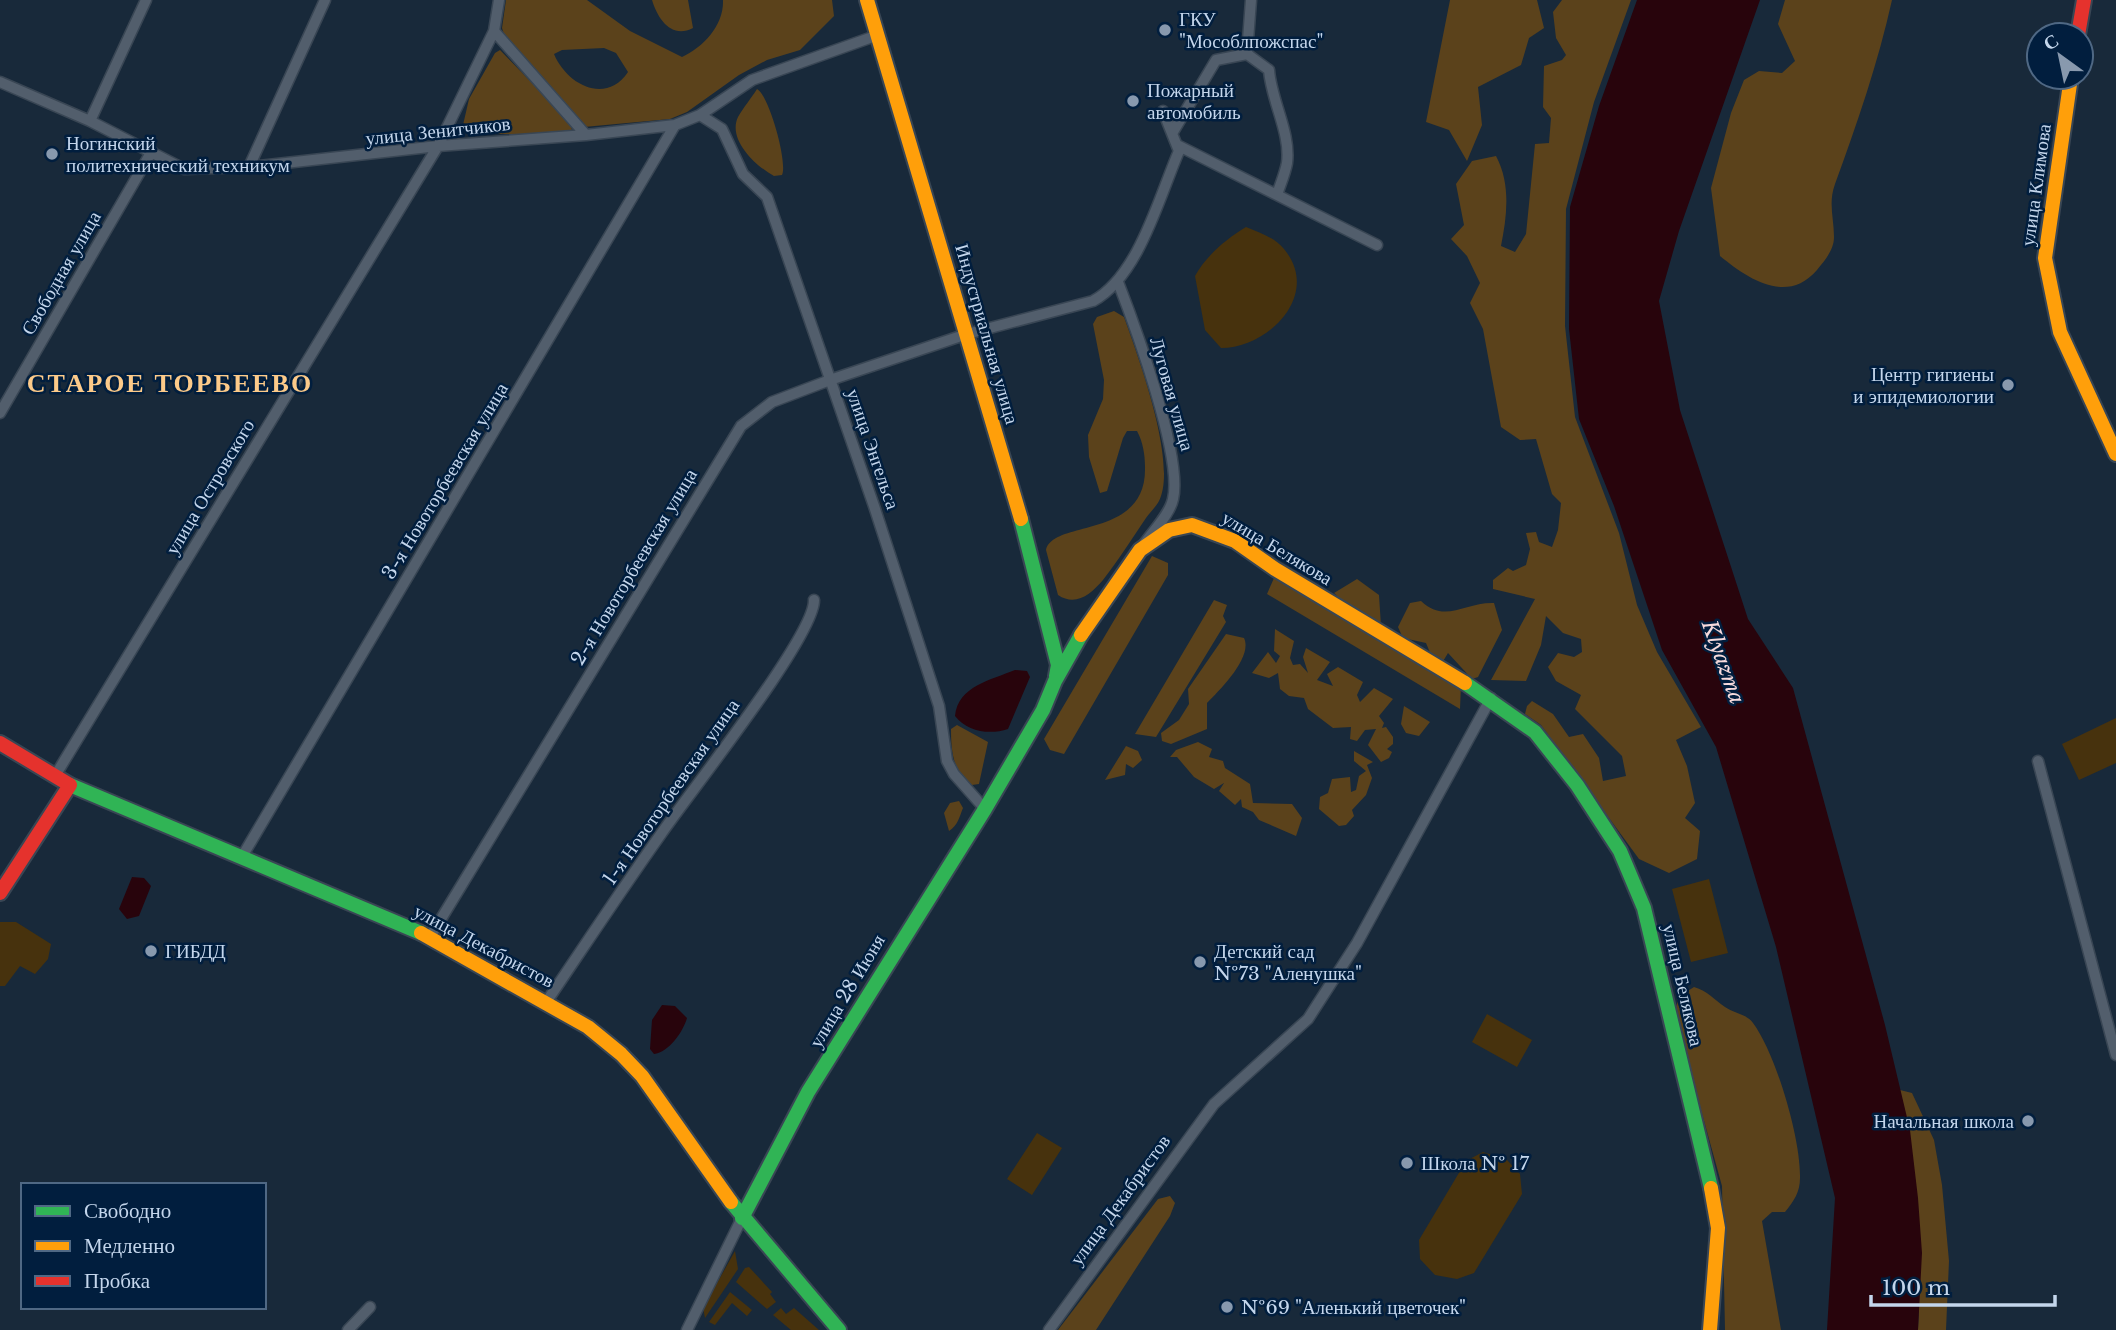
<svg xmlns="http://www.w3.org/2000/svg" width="2116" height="1330" viewBox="0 0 2116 1330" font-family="'Libre Baskerville',serif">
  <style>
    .green { fill: #47320d }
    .forest { fill: #5b421b; fill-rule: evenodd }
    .water { fill: #28040c }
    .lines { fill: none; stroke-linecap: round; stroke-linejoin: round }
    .street-casing { stroke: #394654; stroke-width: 13 }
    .fast-casing { stroke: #394654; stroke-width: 18 }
    .slow-casing { stroke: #394654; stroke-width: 18 }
    .jam-casing { stroke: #394654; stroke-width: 18 }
    .street { stroke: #525e6c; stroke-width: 10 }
    .fast { stroke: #30b455; stroke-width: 14 }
    .slow { stroke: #ff9f0a; stroke-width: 14 }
    .jam { stroke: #e5322d; stroke-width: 14 }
    .poi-dot { fill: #8899ae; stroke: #011e3e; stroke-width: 2.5 }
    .labels { text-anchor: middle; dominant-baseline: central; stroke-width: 5; stroke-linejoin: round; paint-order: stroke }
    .poi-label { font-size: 19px; fill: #c4d6ec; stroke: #011e3e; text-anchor: start }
    .street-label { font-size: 19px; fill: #c4d6ec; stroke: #011e3e }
    .water-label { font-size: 21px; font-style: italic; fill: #f6dadc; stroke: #011e3e }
    .district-label { font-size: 26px; font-weight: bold; letter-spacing: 2px; fill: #fcca89; stroke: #011e3e }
  </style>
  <rect width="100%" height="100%" fill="#18293a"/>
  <path class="green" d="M1246,227c14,6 28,10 38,22 38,46 -16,99 -63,99l-16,-18 -10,-54c11,-20 31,-37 51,-49z
    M2116,718v45l-37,17 -17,-36z
    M1709,879l19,74 -37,9 -19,-73z
    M0,922h16l35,22 -3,15 -13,15 -15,-8 -15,20h-5z
    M1487,1014l45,26 -15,27 -45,-25z
    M1037,1133l25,15 -30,47 -25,-16z
    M1483,1152l24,8 13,14 2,20 -48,79 -17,6 -22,-4 -15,-16 -1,-19 47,-79z
    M735,1251l3,18 -33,49 -2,-10z
    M749,1267l23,25 -2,2 6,8 -9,7 -31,-27 9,-14z
    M730,1292l22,18 -5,6 -15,-13 -17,22 -6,-3z
    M781,1308l5,6 8,-6 25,22h-28l-18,-15z"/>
  <path class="forest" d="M506,0h81l43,31 52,26c22,-10 42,-32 41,-57h109l2,16 -34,34 -33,10 -28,15 -52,37 -17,7 -86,8 -79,-90 -3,-9zM604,48l12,5 12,19c-22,33 -61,13 -74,-18l8,-4z
    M652,0h36l5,28c-21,11 -35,-8 -41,-28z
    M1450,0h87l7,28 -15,10 -8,27 -43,22 4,38 -15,36 -18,-31 -23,-8z
    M1562,0h69l-37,102 -28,107 -1,117 10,91 44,116 18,72 20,47 44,75 -25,13 11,26 8,37 -10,15 15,13 -3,28 -28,14 -30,-14 -98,-134 -16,-11 2,-8 5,-5 21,13 16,23 14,-3 16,24 4,23 23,-5 -4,-20 -47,-47 6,-14 -25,-14 -8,-14 10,-14 16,4 8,-5 -1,-13 -18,-6 -17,-17 -5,29 -15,36 -35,-1 44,-81 -42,-10v-9l15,-12 5,3 13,-6 4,-16 -4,-16 10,-1 3,10 13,5 6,-17 3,-27 -9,-9 -16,-55 -16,1 -19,-13 -18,-98 -13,-26 10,-20 -13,-27 -16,-17 13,-14 -8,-41 16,-23 24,-5c15,28 11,60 5,90l14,6 11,-18 9,-90 14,-1 2,-25 -8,-11 1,-41 18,-6 4,-5 -10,-17 -3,-26z
    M1785,0h107c-14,63 -35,124 -57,184 -7,19 -1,34 -1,53 0,13 -9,23 -17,33 -30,35 -69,9 -97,-14l-9,-68 20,-75 13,-33 15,-9 23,2 13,-12 -17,-37z
    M500,50l71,73 1,8 -9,3h-93l-7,-9 6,-26 26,-46z
    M757,89c12,6 31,74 25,86l-8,1c-17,-9 -47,-36 -36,-59 5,-9 14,-20 19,-28z
    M1114,311l10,6c14,39 54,146 35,184 -3,6 -9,11 -13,17 -14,21 -27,41 -43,62 -12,14 -27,27 -45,15l-12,-45c7,-31 101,-10 99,-83 0,-12 -2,-25 -8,-36h-10l-4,7 -16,53 -7,2 -11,-36 -1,-22 15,-36 1,-19 -11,-56 4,-7z
    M1152,556l16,7v12l-104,179 -14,-4 -6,-11z
    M1281,577l180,107 -1,25 -193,-115 7,-16z
    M1357,579l22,16 2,31 -14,-11 -16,-6 -17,-16z
    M1214,600l13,5 -4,11 3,6 -70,115 -21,-3z
    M1421,601c24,23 44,1 73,2l8,27 -24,47 -6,2 -24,-26 -6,10 -11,-8 -5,-12 -23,-5 -5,-11 12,-24z
    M1275,629l19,12 -4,17 3,7 7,-1 8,9 -5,-16 3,-9 24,14 -13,18 16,6 -6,-12 11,-7 25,15 -6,13 3,7 14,-14 19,11 -14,17 5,7 -2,5 4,-1 7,10v7l-6,5 5,3 -3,6 -8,4 -13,-17 8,-16 -11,1 -8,11 -7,-2 1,-12 -18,1 -25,-19 -4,-11 -15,-2 -9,-7 -2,-16 -9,5 -17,-5 16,-21 8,11 4,-7 -6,-5z
    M1226,634l18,4c9,19 -23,51 -37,65v26l-36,15 -9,-3 -1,-8 18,-13 10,-16 -1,-15z
    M1404,706l26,16 -11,14 -13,-3 -5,-9z
    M957,725l31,17 -9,42 -7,1c-19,-12 -21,-34 -21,-56z
    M1198,742l14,7 -3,8 14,4 2,7 25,16 3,19 39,1 10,14 -6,18 -37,-16 -6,-8 -11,-5 -1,-8 -6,6 -16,-14 5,-8 -10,6 -20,-12 -17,-20h-7l6,-7z
    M1126,746l12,5 4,9 -9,8 -7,-4 -1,11 -20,5z
    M1354,751l19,11 -6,3 5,13 -6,17 -14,15 2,6 -8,9 -7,1 -20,-17 1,-12 8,-4 4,-14 18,-2 1,15 5,-2 3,-14 7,-5 -12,-10z
    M959,801l4,7c-4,10 -5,17 -14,23l-5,-18 6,-10z
    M1694,987c14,4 19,12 31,20 8,6 22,7 28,16 23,31 48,116 47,155 0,14 -6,23 -15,34h-13l-10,9 19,109h-56l-3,-144 -48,-174 6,-16z
    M1900,1090l12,3 22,47 8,45 7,76 -3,69h-28c4,-81 1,-160 -18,-240z
    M1170,1196l5,7 -5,13 -74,114h-38l100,-131z"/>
  <path class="water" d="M1637,0h123l-81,231 -20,70 21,109 68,209 45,69 92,337 25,105 8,68 4,55 -4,77h-91l8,-132 -59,-251 -60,-200 -54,-97 -48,-144 -35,-87 -10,-90 1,-122 29,-101z
    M1015,670l12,1 3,6 -22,52c-18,6 -41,3 -53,-13 3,-30 36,-36 60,-46z
    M132,877l12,1 7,8 -12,30 -12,3 -8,-10z
    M662,1005l13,1 12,12c-4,14 -18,34 -33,36l-4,-5 2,-29z"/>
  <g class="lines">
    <g class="street-casing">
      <path id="street" d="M499,0l-5,31 92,104
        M1247,54l22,16c2,30 22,63 18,93 -2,11 -7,22 -10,32
        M1247,54l4,-54
        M0,82l90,39 94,48 65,-2 189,-21 148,-11 89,-10 25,-10 52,-35 126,-45
        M700,115l22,14 21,45 24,23 108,312 64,197 8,55 7,13 31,35
        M90,121l56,-121
        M1173,132l43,-72 31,-6
        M1177,145l200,100
        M249,167l76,-167
        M1118,282c17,44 65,175 55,217 -3,15 -20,32 -29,45
        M0,413l152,-262
        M2038,761l78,294
        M55,776l383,-630 56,-115
        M243,855l432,-730
        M430,937l311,-511 31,-24 58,-22 137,-46 126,-33c46,-25 66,-104 86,-150l-16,-40
        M547,1001c38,-56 75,-112 114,-167 28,-41 154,-198 153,-234
        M348,1330l22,-23
        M687,1330l55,-112
        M1049,1330l165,-226 94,-85 49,-76 134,-245"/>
    </g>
    <g class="fast-casing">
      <path id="fast" d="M1021,519l37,146 -2,11
        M1465,683l70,49 42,53 43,66 24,57 67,280
        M70,785l351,148
        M731,1202l108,128
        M742,1218l66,-126 177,-283 58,-99 12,-29 26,-46"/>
    </g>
    <g class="slow-casing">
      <path id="slow" d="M867,0l154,519
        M2071,77l-26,181 15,74 56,122
        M1081,635l59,-85 29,-20 23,-5 43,16 40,28 190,114
        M421,933l167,94 33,27 21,22 89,126
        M1710,1330l8,-102 -7,-40"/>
    </g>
    <g class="jam-casing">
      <path id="jam" d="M2078,35l6,-35
        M0,743l70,42 -70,108"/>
    </g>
    <use href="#street" class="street"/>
    <use href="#fast" class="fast"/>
    <use href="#slow" class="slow"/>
    <use href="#jam" class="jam"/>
  </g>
  <g class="poi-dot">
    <circle cx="1165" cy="30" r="7"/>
    <circle cx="1133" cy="101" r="7"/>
    <circle cx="52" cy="154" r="7"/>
    <circle cx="2008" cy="385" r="7"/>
    <circle cx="151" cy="951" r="7"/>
    <circle cx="1200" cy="962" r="7"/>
    <circle cx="2028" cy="1121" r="7"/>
    <circle cx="1407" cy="1163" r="7"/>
    <circle cx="1227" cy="1307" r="7"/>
  </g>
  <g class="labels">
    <g class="poi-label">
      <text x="1179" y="19">ГКУ<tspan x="1179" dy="22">"Мособлпожспас"</tspan></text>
      <text x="1147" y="90">Пожарный<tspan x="1147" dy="22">автомобиль</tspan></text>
      <text x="66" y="143">Ногинский<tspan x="66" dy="22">политехнический техникум</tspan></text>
      <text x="1994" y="374" text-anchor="end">Центр гигиены<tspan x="1994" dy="22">и эпидемиологии</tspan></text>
      <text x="165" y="951">ГИБДД</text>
      <text x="1214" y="951">Детский сад<tspan x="1214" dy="22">№73 "Аленушка"</tspan></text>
      <text x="2014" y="1121" text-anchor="end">Начальная школа</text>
      <text x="1421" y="1163">Школа № 17</text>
      <text x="1241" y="1307">№69 "Аленький цветочек"</text>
    </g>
    <g class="street-label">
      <text transform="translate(438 131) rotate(-6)">улица Зенитчиков</text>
      <text transform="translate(2036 185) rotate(-82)">улица Климова</text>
      <text transform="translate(61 273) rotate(-60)">Свободная улица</text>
      <text transform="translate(987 334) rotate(74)">Индустриальная улица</text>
      <text transform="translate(1172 394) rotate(74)">Луговая улица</text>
      <text transform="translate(873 449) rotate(71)">улица Энгельса</text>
      <text transform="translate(445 481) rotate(-59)">3-я Новоторбеевская улица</text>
      <text transform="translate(210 487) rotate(-59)">улица Островского</text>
      <text transform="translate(1277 548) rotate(31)">улица Белякова</text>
      <text transform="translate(634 567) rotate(-59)">2-я Новоторбеевская улица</text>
      <text transform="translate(671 792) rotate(-55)">1-я Новоторбеевская улица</text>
      <text transform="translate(484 946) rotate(28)">улица Декабристов</text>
      <text transform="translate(1683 985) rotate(77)">улица Белякова</text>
      <text transform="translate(847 991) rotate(-59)">улица 28 Июня</text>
      <text transform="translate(1120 1200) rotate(-54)">улица Декабристов</text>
    </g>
    <g class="water-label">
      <text transform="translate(1723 662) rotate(70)">Klyazma</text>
    </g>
    <g class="district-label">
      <text x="170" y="383">СТАРОЕ ТОРБЕЕВО</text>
    </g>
  </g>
  <rect x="21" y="1183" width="245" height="126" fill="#011e3e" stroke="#4f6884" stroke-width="2"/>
  <rect x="35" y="1206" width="35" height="10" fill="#30b455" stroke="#4f6884" stroke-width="2"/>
  <text x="84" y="1218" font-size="21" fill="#c4d6ec">Свободно</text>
  <rect x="35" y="1241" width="35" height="10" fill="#ff9f0a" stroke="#4f6884" stroke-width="2"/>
  <text x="84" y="1253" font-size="21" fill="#c4d6ec">Медленно</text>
  <rect x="35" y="1276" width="35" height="10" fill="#e5322d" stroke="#4f6884" stroke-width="2"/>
  <text x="84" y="1288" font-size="21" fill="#c4d6ec">Пробка</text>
  <g transform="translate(2060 56) rotate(327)"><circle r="33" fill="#011e3e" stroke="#4f6884" stroke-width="2"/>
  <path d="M0-5L12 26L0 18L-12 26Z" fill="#8899ae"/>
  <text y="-10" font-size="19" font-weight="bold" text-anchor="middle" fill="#c4d6ec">С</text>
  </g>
  <path d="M1871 1295v10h184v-10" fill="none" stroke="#c4d6ec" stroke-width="3.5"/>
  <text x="1882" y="1295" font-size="21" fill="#c4d6ec" stroke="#011e3e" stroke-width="5" paint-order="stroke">100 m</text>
</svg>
